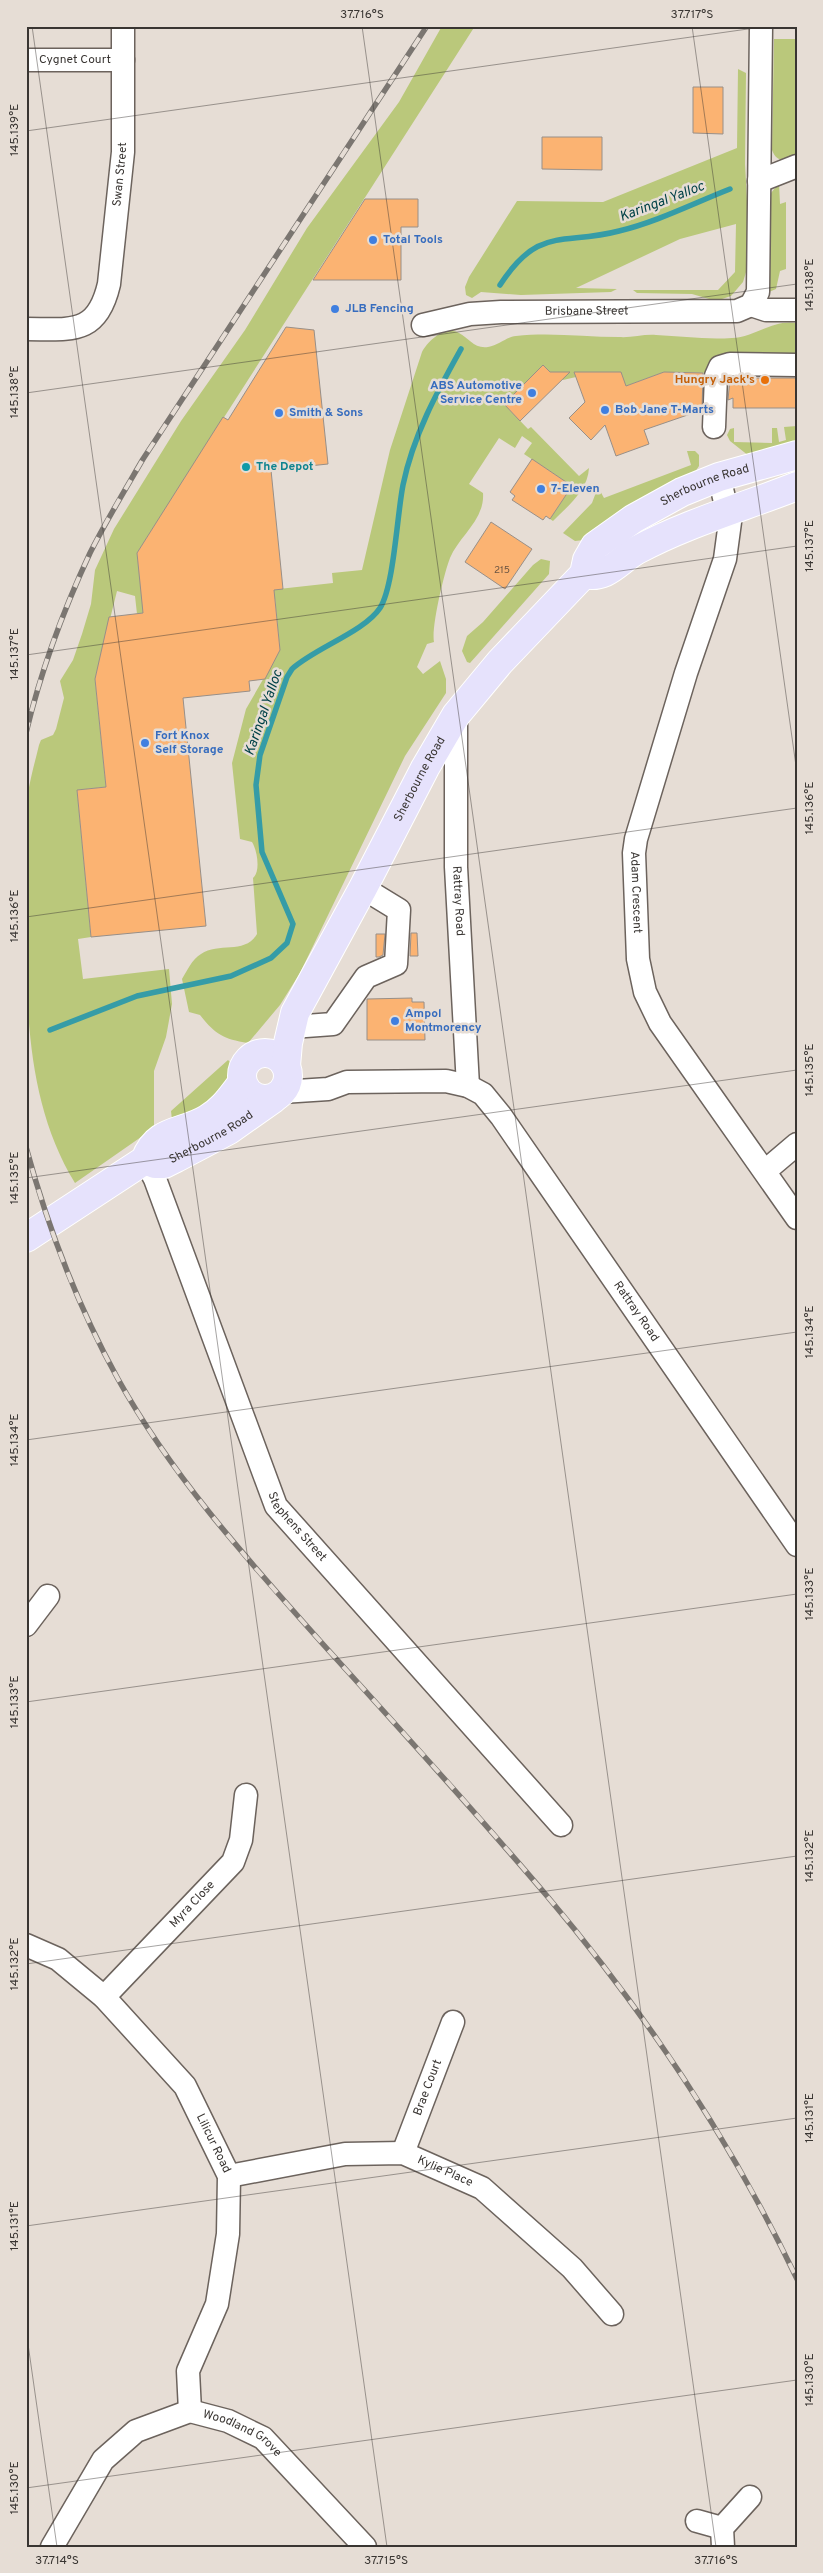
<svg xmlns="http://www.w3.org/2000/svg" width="823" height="2573" viewBox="0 0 823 2573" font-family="Overpass,sans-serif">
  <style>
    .green { fill: #bac87b }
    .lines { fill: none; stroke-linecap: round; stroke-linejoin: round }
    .stream { stroke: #359ca7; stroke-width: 5.5 }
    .building { fill: #fbb372; stroke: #988f88 }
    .minor-casing { stroke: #6c635d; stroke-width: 25 }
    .major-casing { stroke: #fff; stroke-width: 30 }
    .minor { stroke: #fff; stroke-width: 22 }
    .major { stroke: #e6e2fc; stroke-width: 28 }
    .rail-casing { stroke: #7b7671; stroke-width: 5.5 }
    .rail { stroke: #e6ddd5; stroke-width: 4; stroke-dasharray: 11; stroke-linecap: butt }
    .ticks { fill: none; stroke: #393532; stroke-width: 1; stroke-opacity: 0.45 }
    .shop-dot { fill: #3f7fe0; stroke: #e6ddd5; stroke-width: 2 }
    .food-dot { fill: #e8710a; stroke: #e6ddd5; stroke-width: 2 }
    .culture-dot { fill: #0f9aa8; stroke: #e6ddd5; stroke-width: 2 }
    .labels { text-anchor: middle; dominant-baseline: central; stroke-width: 5; stroke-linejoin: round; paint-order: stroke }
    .number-label { font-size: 10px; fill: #6a5442 }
    .street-label { font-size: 12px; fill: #393532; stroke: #e6ddd5 }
    .shop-label { font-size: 12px; font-weight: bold; fill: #366cbe; stroke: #e6ddd5; text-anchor: start }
    .food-label { font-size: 12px; font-weight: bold; fill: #c56008; stroke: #e6ddd5; text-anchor: end }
    .culture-label { font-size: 12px; font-weight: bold; fill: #0d838f; stroke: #e6ddd5; text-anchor: start }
    .water-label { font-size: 14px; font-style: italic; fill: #004147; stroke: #e6ddd5 }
    .neatline { fill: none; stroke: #393532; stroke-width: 2 }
    .ticks-label { font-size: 12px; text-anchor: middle; fill: #393532 }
  </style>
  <rect width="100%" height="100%" fill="#e6ddd5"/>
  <path class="green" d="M442,26h33l-338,527 6,51 190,-21 -1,-10 30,-3 28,-120 32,-98c6,-11 23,-27 37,-19 10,5 15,16 29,14 11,-2 18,-10 28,-11 34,-4 69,1 103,1 12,1 25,-3 37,-2 26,1 50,5 76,3 24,-1 40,-19 65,-15v35l-88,15 -45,-1 -38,14 -50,-9 -13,3 -7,-8 -3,3 -10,-10 -39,39 24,25 3,-2 48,49 10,-8c-1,22 -21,38 -36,53l-3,-2 22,-33 -48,-32 8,-11 -10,-7 -7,12 -16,-10 -30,46 14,9c2,27 -24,43 -33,65 -6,15 -19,70 -16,84l-7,2 -10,23 6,7 17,-13 6,18v14l-41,63 -105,217 -20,32 -32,38c-25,-4 -33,-9 -48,-28l-11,-3 -7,-33c5,-8 10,-20 19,-25 18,-12 44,1 56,-20l-4,-56c8,-7 4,-28 -1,-36l-12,-3 -8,-76 14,-54 34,-59 -5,-51 -138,15 -2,-18 -18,-5 -22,88 11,108 -29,3 14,147 -13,2 5,40 86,-10 3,35 -6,33 -12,34v57l-79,55c-49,-80 -49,-178 -49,-269 0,-34 -1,-68 0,-102 1,-23 8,-46 13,-67l2,-5 12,-5 3,-6 8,-31 -4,-17 13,-21 9,-26 9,-30 4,-34 19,-41 67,-108 64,-91 62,-102 92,-126z
    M774,39h23v119c-12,3 -20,5 -25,-8z
    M738,69l8,4 -1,91 3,55 -1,50 -4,13 -12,14 -15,5 -24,-7 -55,-1 -4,-3h85l17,-18 1,-48 -56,15 -104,49 41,1 -6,3 -90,3 -40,-3 -9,6 -6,-3 -1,-8 4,-10 48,-76 86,1 134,-54z
    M779,183l1,21 6,-2v67l-6,2 -4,18 -7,3 1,-90 1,-9z
    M797,426v19l-48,11 -19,-15 -3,-6 3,-6 4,-1v14l38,1v-15h5l2,14 7,-2 -2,-13z
    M687,451h8l4,4v11l-4,6 -111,68 -9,1 -12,-8 29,-30 6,-16 6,11 87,-33z
    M541,559l9,2 -1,13 -79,89 -3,-1 -5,-11 5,-15 16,-14 50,-57z
    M228,1060l4,4 -7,22 -21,22 -32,12 -1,-9z"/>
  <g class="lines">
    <path class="stream" d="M500,285c39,-60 62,-39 119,-54 38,-9 75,-28 111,-42
      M50,1030l87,-34 94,-20 40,-18 16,-15 6,-19 -31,-72 -6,-67 4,-30 27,-78 5,-8c23,-21 72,-37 88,-61 14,-22 17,-93 23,-123 10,-49 34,-93 58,-136"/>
  </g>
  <path class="building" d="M693,87h30v47l-30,-1z
    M542,137h60v33l-60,-1z
    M365,199h53v28h-17v53h-88z
    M286,327l28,3 14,134 -57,6 12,119 -9,1 6,60 -15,29 -16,2 1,10 -67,7 23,228 -115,11 -14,-147 29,-3 -11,-108 14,-62 34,-4 -6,-60 86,-136 5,3z
    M543,365l7,7h20l-50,49 -16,-17z
    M574,372h47l5,14 38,-14 39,1 -1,37 -58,20 5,14 -33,12 -11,-31 -14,15 -22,-22 16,-16z
    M730,378h66v30h-63v-10l-5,2z
    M532,459l40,27 -22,33 -4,-3 -3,4 -31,-20 3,-4 -5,-4z
    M491,522l41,27 -27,40 -40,-27z
    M411,933h6l1,23h-8z
    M376,934h9l-2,21 -4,2h-3z
    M412,998v4h12l1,38h-58v-41z"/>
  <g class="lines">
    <g class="minor-casing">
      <g id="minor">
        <path id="s1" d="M26,60h97"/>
        <path d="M759,181l38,-15"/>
        <path d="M751,305l15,5h31"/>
        <path id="s2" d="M423,325l47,-11 31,-2 236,-1 14,-6 7,-13 3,-266"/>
        <path id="s3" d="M26,329c45,0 71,7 83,-45l14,-132v-126"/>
        <path d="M714,427l2,-51 4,-9 10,-3 67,1"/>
        <path id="s4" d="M719,477l11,45 -5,37 -39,114 -50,166 -2,14 4,106 7,33 15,31 137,195"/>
        <path id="s5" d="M456,715v152l12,219"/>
        <path d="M292,1027l41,-3 33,-47 30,-13 3,-54 -36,-22"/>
        <path id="s6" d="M282,1092l46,-3 19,-7 99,-1 22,5 15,8 18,22 296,429"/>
        <path id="s7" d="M145,1160l10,19 121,327 285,319"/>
        <path d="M765,1171l32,-27"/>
        <path d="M26,1625l22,-29"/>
        <path id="s8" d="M26,1945l32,14 46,38 81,89 44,90 -1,58 -11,70 -29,67 2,40"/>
        <path id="s9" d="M104,1997l129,-135 8,-22 5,-45"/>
        <path id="s10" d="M403,2153l50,-131"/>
        <path id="s11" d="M229,2176l116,-22 58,-1 79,35 90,80 40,46"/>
        <path d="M697,2521l25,7"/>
        <path id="s12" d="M52,2547l51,-87 33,-29 54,-20 38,10 35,17 102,109"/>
        <path d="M723,2547l-1,-19 28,-31"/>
      </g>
    </g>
    <g class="major-casing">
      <g id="major">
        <path d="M584,574c23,6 35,-14 53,-24 50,-27 107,-43 160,-64"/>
        <circle cx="265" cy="1076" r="23"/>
        <path id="s13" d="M286,1066l2,-23 7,-30 68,-125 62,-120 31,-53 44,-53 84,-88 3,-14 8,-14 38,-27 49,-27 37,-15 78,-22"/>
        <path id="s14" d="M145,1160l10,4h9l12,-6 53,-28 44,-31"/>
        <path d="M26,1238l119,-78c12,-32 37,-26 62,-41 16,-9 24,-22 35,-36"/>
      </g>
    </g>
    <use href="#minor" class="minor"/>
    <use href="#major" class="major"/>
    <g class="rail-casing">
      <path id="rail" d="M26,733c15,-63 37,-122 64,-180 16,-32 35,-63 53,-94l284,-433
        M26,1147c22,81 51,158 92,232 54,97 129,180 203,263 76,84 153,168 226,254 99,117 184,245 250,383"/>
    </g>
    <use href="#rail" class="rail"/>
  </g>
  <path class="ticks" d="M32,26l355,2521M362,26l354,2521M692,26l105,747M26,131l743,-105M26,393l771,-109M26,655l771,-109M26,917l771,-109M26,1178l771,-108M26,1440l771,-108M26,1702l771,-108M26,1964l771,-108M26,2226l771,-108M26,2330l31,217M26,2488l771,-108"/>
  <g class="shop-dot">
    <circle cx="373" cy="240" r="5"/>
    <circle cx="335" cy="309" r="5"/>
    <circle cx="532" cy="393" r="5"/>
    <circle cx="605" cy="410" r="5"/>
    <circle cx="279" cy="413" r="5"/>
    <circle cx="541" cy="489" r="5"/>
    <circle cx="145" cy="743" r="5"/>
    <circle cx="395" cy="1021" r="5"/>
  </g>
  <circle class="food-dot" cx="765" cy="380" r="5"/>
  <circle class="culture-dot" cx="246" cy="467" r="5"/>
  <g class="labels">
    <g class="number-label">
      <text x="502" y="570">215</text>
    </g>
    <g class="street-label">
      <text stroke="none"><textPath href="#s1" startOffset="49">Cygnet Court</textPath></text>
      <text stroke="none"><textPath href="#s3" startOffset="218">Swan Street</textPath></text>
      <text stroke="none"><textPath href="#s2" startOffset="165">Brisbane Street</textPath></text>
      <text stroke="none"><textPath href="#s13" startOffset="740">Sherbourne Road</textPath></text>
      <text stroke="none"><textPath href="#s13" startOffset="319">Sherbourne Road</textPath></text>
      <text stroke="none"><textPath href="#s4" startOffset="431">Adam Crescent</textPath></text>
      <text stroke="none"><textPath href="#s5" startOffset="186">Rattray Road</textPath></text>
      <text stroke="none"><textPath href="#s14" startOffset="74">Sherbourne Road</textPath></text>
      <text stroke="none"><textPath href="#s6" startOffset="471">Rattray Road</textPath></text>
      <text stroke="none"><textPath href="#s7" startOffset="399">Stephens Street</textPath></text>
      <text stroke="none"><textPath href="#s9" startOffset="128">Myra Close</textPath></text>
      <text stroke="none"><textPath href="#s10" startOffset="70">Brae Court</textPath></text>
      <text stroke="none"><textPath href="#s8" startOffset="279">Lilicur Road</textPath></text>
      <text stroke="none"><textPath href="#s11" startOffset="222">Kylie Place</textPath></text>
      <text stroke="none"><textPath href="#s12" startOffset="260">Woodland Grove</textPath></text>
    </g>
    <g class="shop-label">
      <text x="383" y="240">Total Tools</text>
      <text x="345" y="309">JLB Fencing</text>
      <text x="522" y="386" text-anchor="end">ABS Automotive<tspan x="522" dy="14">Service Centre</tspan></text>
      <text x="615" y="410">Bob Jane T-Marts</text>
      <text x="289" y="413">Smith &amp; Sons</text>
      <text x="551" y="489">7-Eleven</text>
      <text x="155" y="736">Fort Knox<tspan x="155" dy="14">Self Storage</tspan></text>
      <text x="405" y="1014">Ampol<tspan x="405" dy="14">Montmorency</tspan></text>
    </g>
    <g class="food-label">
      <text x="755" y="380">Hungry Jack's</text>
    </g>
    <g class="culture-label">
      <text x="256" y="467">The Depot</text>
    </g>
    <g class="water-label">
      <text transform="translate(662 202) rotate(-21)">Karingal Yalloc</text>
      <text transform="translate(264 713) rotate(-71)">Karingal Yalloc</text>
    </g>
  </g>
  <rect width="823" height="2573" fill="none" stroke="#e6ddd5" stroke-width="55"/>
  <rect x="28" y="28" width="768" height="2518" class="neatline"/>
  <g class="ticks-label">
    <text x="362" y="18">37.716°S</text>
    <text x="692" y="18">37.717°S</text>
    <text transform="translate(14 130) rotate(-90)" y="4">145.139°E</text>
    <text transform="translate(809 285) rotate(-90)" y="4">145.138°E</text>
    <text transform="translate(14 392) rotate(-90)" y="4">145.138°E</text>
    <text transform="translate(809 546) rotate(-90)" y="4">145.137°E</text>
    <text transform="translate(14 654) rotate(-90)" y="4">145.137°E</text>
    <text transform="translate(809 808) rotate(-90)" y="4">145.136°E</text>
    <text transform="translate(14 916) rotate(-90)" y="4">145.136°E</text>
    <text transform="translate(809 1070) rotate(-90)" y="4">145.135°E</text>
    <text transform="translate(14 1178) rotate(-90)" y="4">145.135°E</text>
    <text transform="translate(809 1332) rotate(-90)" y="4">145.134°E</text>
    <text transform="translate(14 1440) rotate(-90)" y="4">145.134°E</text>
    <text transform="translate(809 1594) rotate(-90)" y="4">145.133°E</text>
    <text transform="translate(14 1702) rotate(-90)" y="4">145.133°E</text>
    <text transform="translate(809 1856) rotate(-90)" y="4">145.132°E</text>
    <text transform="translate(14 1964) rotate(-90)" y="4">145.132°E</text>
    <text transform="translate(809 2118) rotate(-90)" y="4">145.131°E</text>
    <text transform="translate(14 2226) rotate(-90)" y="4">145.131°E</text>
    <text transform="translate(809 2380) rotate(-90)" y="4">145.130°E</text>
    <text transform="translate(14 2488) rotate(-90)" y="4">145.130°E</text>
    <text x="57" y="2564">37.714°S</text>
    <text x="386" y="2564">37.715°S</text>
    <text x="716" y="2564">37.716°S</text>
  </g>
</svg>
